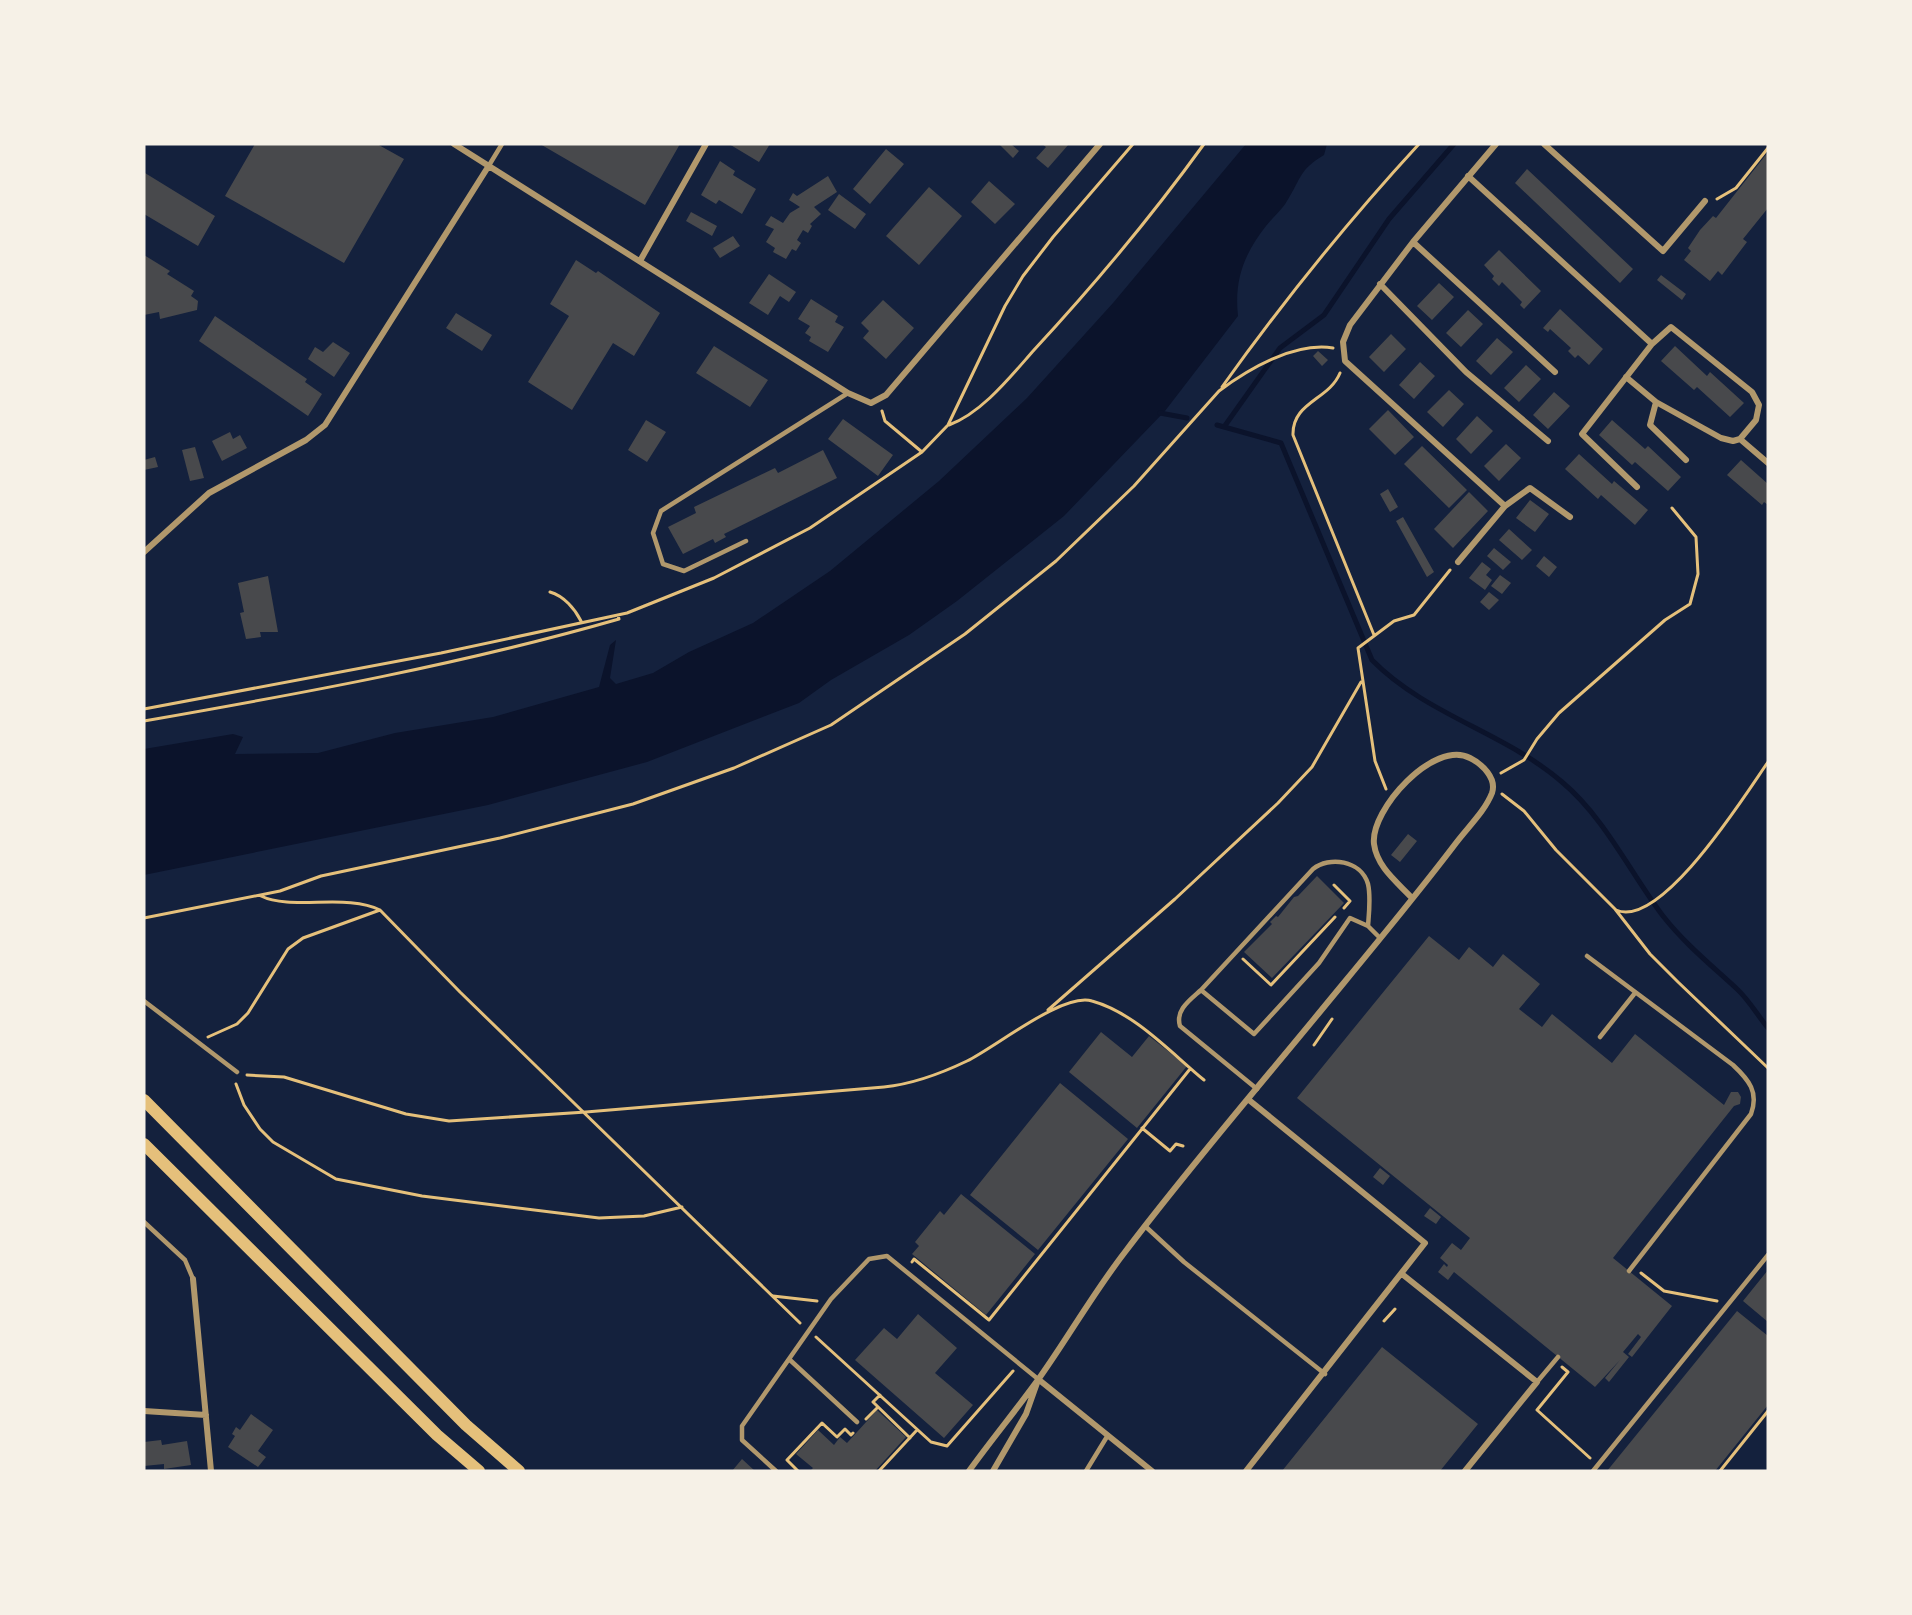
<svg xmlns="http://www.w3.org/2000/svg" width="1912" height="1615" viewBox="0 0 1912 1615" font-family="Raleway,sans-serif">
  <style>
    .water { fill: #0b132b }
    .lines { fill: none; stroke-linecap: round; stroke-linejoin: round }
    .stream { stroke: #0b132b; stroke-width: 5 }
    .building { fill: #48494c }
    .path { stroke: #e5c07b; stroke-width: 3 }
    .service { stroke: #b1986c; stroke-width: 4.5 }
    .minor { stroke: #b1986c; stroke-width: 6 }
    .secondary { stroke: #e5c07b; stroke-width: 12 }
  </style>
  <rect width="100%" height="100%" fill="#14213d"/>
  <path class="water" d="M1246,144h81l-3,11c-25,15 -22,22 -37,46 -5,9 -14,16 -21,25 -22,28 -32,54 -28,90l-73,95 -101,105 -107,85 -48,34 -78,45 -32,23 -152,59 -159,43 -344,70v-126l89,-15 10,3 -8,17 83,-1 77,-20 98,-16 106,-30 11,-42 6,-5 -6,38 6,6 37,-11 36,-21 64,-29 77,-52 109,-90 88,-83 86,-95z"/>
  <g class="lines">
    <path class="stream" d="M1160,413l27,5
      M1217,425l64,18 91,217c54,55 132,72 190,122 42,35 68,90 101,134 22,28 48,49 74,73 12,11 21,27 31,39
      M1224,427l56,-79 44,-33 65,-96 65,-75"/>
  </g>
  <path class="building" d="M255,144h122l27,15 -60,104 -119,-67z
    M540,144h140l-35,61z
    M729,144h41l-11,18z
    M999,144h12l8,7 -6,7z
    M1042,144h27l-21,24 -12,-10 10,-11z
    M886,149l18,15 -34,40 -17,-15z
    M1768,152v56l-25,31 4,3 -25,33 -4,-4 -8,10 -26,-21 7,-9 -3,-3 12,-18 13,-14 3,2z
    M720,161l15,10 -2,4 23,14 -14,25 -23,-14 -3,4 -15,-9z
    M1527,169l106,100 -13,14 -105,-100z
    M145,173l70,43 -17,30 -54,-32z
    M828,176l9,16 -23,15 7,7 -11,10 2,2 -4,7 -5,-3 -6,10 4,3 -5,8 -4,-2 -6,10 -13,-7 2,-4 -9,-6 8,-13 -9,-4 6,-9 12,7 7,-10 10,-6 -11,-7 4,-7 4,3z
    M989,181l26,23 -20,20 -24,-22z
    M929,187l33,29 -43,49 -33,-29z
    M839,194l27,20 -11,15 -27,-19z
    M691,212l26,14 -5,10 -26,-15z
    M733,236l7,10 -20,12 -7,-10z
    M1499,250l42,41 -17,18 -4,-4 2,-3 -20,-20 -3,4 -7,-7 2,-3 -10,-11z
    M144,255l26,16 -3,3 27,17 -3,5 7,5 -1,9 -37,9 -1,-7 -15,3z
    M576,260l20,13 2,-2 62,42 -26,43 -21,-13 -41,67 -44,-28 41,-66 -19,-12z
    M769,274l27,18 -7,10 -9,-6 -12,19 -19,-12z
    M1661,275l25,19 -4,6 -25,-20z
    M1439,283l15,14 -22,23 -15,-14z
    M811,299l27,17 -3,6 9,5 -16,25 -19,-11 2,-4 -6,-4 5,-7 -12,-7z
    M883,300l31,28 -28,31 -23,-21 6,-7 -8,-8z
    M1560,309l43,40 -14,16 -11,-10 -3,3 -7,-7 3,-3 -21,-19 -2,3 -5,-4z
    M1468,310l15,14 -22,23 -15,-14z
    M456,313l36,22 -10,16 -36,-23z
    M215,316l92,63 -2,3 17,12 -14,22 -109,-75z
    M1391,334l15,15 -22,23 -15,-15z
    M1497,338l16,14 -22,23 -15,-14z
    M333,342l17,11 -16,24 -26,-18 7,-12 8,5z
    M714,346l54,34 -18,27 -54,-34z
    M1675,346l32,30 3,-4 34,31 -14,14 -33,-30 -3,3 -33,-29z
    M1318,351l10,9 -6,6 -9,-10z
    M1420,362l15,14 -21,23 -15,-14z
    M1526,365l15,14 -22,23 -15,-14z
    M1449,390l15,14 -21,23 -16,-15z
    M1554,392l16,14 -22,23 -15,-14z
    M1388,410l26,27 -19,18 -26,-26z
    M1477,416l16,15 -22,23 -15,-15z
    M843,419l50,36 -15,21 -50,-37z
    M646,420l20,12 -19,30 -19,-12z
    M1612,420l33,29 3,-3 33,31 -13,14 -33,-29 -3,3 -33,-30z
    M230,432l3,7 7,-4 7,13 -25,13 -10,-20z
    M1506,444l15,14 -22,23 -15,-15z
    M1422,446l45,44 -18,18 -45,-44z
    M195,447l9,31 -14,3 -8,-31z
    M823,450l14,28 -113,56 2,3 -11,6 -2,-4 -30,15 -15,-27 28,-14 -2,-6 81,-39 3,5z
    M1579,454l33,30 2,-3 34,29 -13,15 -34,-30 -3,4 -33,-30z
    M155,457l3,10 -14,3v-10z
    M1741,460l27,24v21l-4,-3 -2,3 -35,-30z
    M1388,489l10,18 -8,5 -10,-18z
    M1469,492l19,19 -35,37 -19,-19z
    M1530,500l19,14 -14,18 -19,-14z
    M1403,517l31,55 -7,5 -31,-56z
    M1509,529l23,21 -10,10 -23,-20z
    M1494,548l17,14 -8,8 -16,-14z
    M1544,556l13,11 -8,10 -13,-11z
    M1482,562l9,7 -5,6 6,5 -7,10 -16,-12z
    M1500,575l11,8 -9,11 -11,-8z
    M268,576l10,56h-18l1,5 -15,2 -6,-26 4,-1 -6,-29z
    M1489,592l10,8 -10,10 -9,-8z
    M1408,834l9,7 -17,21 -9,-7z
    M1317,876l27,27 -72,75 -28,-26 28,-28 -2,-2 6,-6 2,1 16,-20 4,-1z
    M1429,936l30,24 10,-13 24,20 10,-13 37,30 -21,25 23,18 10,-13 60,49 23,-29 89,71 7,-13h7l3,5 -1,7 -6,2 -121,152 59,48 -40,51 -4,-3 13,-17 -3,-3 -15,18 6,5 -20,25 -4,-4 15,-18 -25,27 -141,-115 -6,8 -10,-8 6,-8 3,3 1,-2 -8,-7 12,-15 9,7 9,-12 -173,-140z
    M1101,1032l31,25 17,-21 38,30 -50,62 -68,-56z
    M1060,1083l68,56 -90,111 -68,-55z
    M1380,1168l10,8 -7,9 -10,-8z
    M961,1194l74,60 -49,61 -74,-61 7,-8 -4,-4 25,-31 4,4z
    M1430,1208l11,9 -5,7 -12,-8z
    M1768,1270v52l-25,-21z
    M1737,1311l31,25v69l-53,66h-108z
    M918,1314l39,34 -22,25 38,32 -29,33 -89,-78 29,-32 13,11z
    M1382,1347l96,77 -38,47h-158z
    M877,1410l29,27 -31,34h-65l3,-3 -17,-14 22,-24 16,15 6,-8 7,6z
    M251,1414l22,16 -15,21 8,6 -8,10 -30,-20 7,-11 -3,-2 4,-7 4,3z
    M161,1440l1,5 25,-4 4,24 -27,4v-5l-20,2v-24z
    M742,1459l13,12h-23z"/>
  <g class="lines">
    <path class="path" d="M1717,199l19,-11 32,-40
      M1340,373c-11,27 -48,29 -47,62l81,200
      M1222,387c60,-84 127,-167 197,-243
      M882,411l3,10 37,31
      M949,425c33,-12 62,-49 85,-75 61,-66 118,-134 170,-206
      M550,592c14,4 25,17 31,29
      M144,709l297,-56 186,-40 87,-35 96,-50 112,-76 26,-27 57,-119 18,-30 30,-39 80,-93
      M144,721c160,-28 319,-57 475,-102l-1,-4
      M1501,773l23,-13 13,-21 22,-26 106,-93 25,-16 8,-30 -2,-37 -24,-29
      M1386,789l-11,-28 -17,-113 36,-27 20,-6 36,-45
      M1502,794l22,17 32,39 59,59 35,45 28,28 90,86
      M1334,885l16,16 -6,7
      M261,896c30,15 86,-3 119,14l80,82 340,331
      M1616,910c45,20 129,-115 152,-148
      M144,918l136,-27 41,-15 179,-38 133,-34 101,-36 97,-43 134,-91 91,-73 78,-75 85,-95c31,-23 76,-49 114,-43
      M1243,959l28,26 64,-68
      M1048,1010l127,-111 103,-96 34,-36 49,-85
      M208,1037l29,-13 11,-11 40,-64 15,-11 77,-28
      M1314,1045l18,-26
      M247,1075l37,2 122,37 43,7 137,-9 298,-25c29,-3 56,-13 83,-26 29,-14 96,-69 125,-60 43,12 78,51 112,79
      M236,1084l8,21 16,24 13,13 63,37 86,17 177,22 45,-2 38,-9
      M1142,1128l28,23 6,-7 7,2
      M912,1262l2,-3 75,61 201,-251
      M1641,1273l23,18 53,10
      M773,1296l44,5
      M1384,1321l11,-12
      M816,1337l115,105 16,4 66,-75
      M1562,1367l6,5 -31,38 53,48
      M880,1395l-7,7 37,36
      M866,1419l12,-12
      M798,1471l-11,-11 35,-37 15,14 8,-8 6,6 2,-2
      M879,1471l38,-41
      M1720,1471l48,-60"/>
    <path class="service" d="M488,167l14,-23
      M746,541l-62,30 -21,-7 -10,-31 8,-22 187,-118
      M1587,956l146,109c16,15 26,27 18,49l-122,157
      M1201,990l112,-121c16,-13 48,-9 55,15 3,13 1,29 0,42
      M144,1001l93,71
      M1600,1037l35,-44
      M1257,1089l-77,-63c-5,-16 10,-26 21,-36l53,44 65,-71 31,-45 18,8 12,12
      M144,1222l41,38 8,19
      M1145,1226l39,36 141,112
      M790,1360l67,62
      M1537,1382l21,-25
      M776,1471l-34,-31v-14l89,-127 38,-40 18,-3 151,123
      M1086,1471l22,-36
      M1593,1471l175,-216"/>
    <path class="minor" d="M454,144l394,249 23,10 15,-8 214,-251
      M1544,144l119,107 42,-50
      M1468,176l184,168 19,-17 81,65 7,13 -3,15 -16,19 28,24
      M1413,242l142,130
      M640,261l66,-117
      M1380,284l86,88 82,69
      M1626,377l30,25 65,36 12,3 7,-2
      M1656,402l-6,23 36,35
      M1637,487l-55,-53 70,-90
      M1505,506l25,-18 40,29
      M144,552l65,-59 97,-53 19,-15 163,-258
      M1458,562l47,-56 -160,-145 -2,-19 7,-17 63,-83 83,-98
      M1402,1274l135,108 -72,89
      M193,1279l18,192
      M1038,1379l114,92
      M144,1411l62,4
      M969,1471c23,-32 48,-62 71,-94 29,-41 54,-85 85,-125 62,-82 129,-160 194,-239 46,-56 93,-112 137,-170 12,-16 29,-32 36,-50 5,-15 -10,-29 -22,-35 -36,-19 -100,52 -96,86 3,23 23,38 38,54
      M993,1471l33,-57 11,-31
      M1246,1471l179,-228 -176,-143"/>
    <path class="secondary" d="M144,1100l322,325 53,46
      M144,1144l293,291 42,36"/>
  </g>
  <rect width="1912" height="1615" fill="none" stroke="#f6f1e7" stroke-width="291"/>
</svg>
